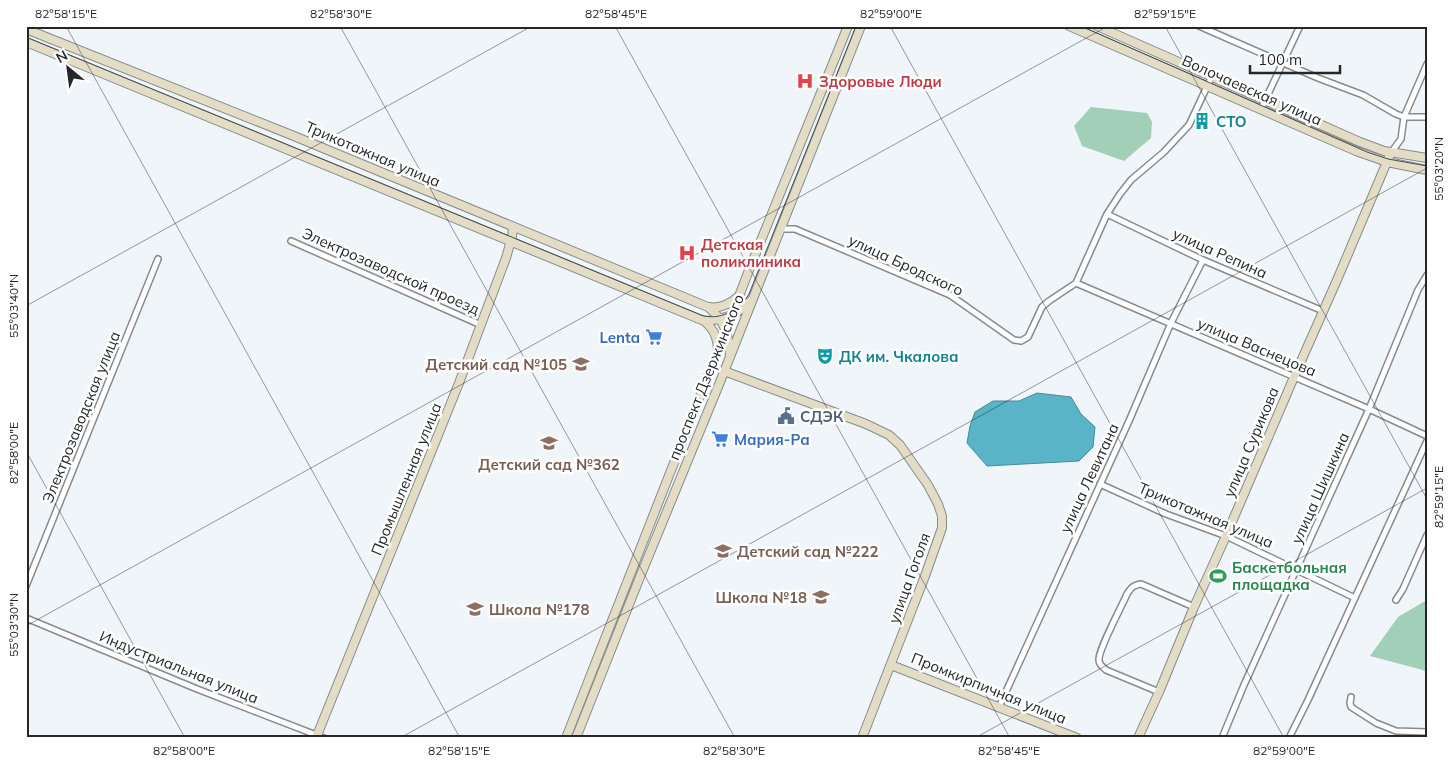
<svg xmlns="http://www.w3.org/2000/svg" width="1453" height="764" viewBox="0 0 1453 764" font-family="Mulish,sans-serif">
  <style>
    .green { fill: #a2cfb8 }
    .water { fill: #59b4c8; stroke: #498998 }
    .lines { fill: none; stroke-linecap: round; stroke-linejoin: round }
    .street-casing { stroke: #878b8f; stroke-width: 8 }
    .secondary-casing { stroke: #878b8f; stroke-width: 10 }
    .street { stroke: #fff; stroke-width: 5 }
    .secondary { stroke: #e4ddc5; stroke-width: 8 }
    .tram { stroke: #494c4d; stroke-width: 1 }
    .ticks { fill: none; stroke: #242627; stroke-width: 1; stroke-opacity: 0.45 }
    .labels { text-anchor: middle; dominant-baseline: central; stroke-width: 5; stroke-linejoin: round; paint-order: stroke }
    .health-label { font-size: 15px; font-weight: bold; fill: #be3a42; stroke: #fff; text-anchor: start }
    .street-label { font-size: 15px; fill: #242627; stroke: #fff }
    .culture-label { font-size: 15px; font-weight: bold; fill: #0d838f; stroke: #fff; text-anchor: start }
    .shop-label { font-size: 15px; font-weight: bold; fill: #366cbe; stroke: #fff; text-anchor: end }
    .education-label { font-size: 15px; font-weight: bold; fill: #785e54; stroke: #fff; text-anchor: end }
    .service-label { font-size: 15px; font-weight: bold; fill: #4e5e75; stroke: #fff; text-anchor: start }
    .leisure-label { font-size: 15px; font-weight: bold; fill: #27864d; stroke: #fff; text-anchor: start }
    .neatline { fill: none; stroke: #242627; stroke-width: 2 }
    .ticks-label { font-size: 12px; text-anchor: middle; fill: #242627 }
  </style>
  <rect width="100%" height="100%" fill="#f0f5f9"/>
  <path class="green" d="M1091,107l56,6 5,9 -1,16 -27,23 -42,-15 -8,-20z
    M1427,600v73l-4,-3 -53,-14 28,-39z"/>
  <path class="water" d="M1037,393l34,4 10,17 14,13 -2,20 -14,14 -92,5 -20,-23 3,-17 5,-14 18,-11h26z"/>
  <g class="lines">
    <g class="street-casing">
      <path id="street" d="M1199,26l119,52 45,17 33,19 8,3h23
        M1261,109l39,-83
        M1390,154l11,-15 3,-22 23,-53
        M1107,214l96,46 120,51
        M781,229h14l155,66 64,45 7,1 7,-4 14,-30 7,-6 27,-18 31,-69 13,-20 11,-14 33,-28 25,-27 23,-49
        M291,241l190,84
        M1076,283l293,126 58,27
        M1100,484l66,30 60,22 129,62
        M26,586l132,-327
        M1396,600l7,-11 24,-54
        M26,618l171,71 127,49
        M1159,692l-53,-22c-3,-3 -7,-5 -7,-10 -1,-10 23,-54 28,-66 4,-6 6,-9 14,-10l53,23
        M1351,697l-1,6 1,4 25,16 20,8 31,1
        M999,707l130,-286 42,-98 32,-63
        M1222,738l22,-53 125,-276 49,-119 9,-15
        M1289,738l19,-38 119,-259"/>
    </g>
    <g class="secondary-casing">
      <path id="secondary" d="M1069,26l287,125 31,11 40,8
        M1097,26l263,116 24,9 43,7
        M26,29l263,105 419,173c17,13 21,29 22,49
        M26,42l678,279c11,9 14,18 14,32
        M709,307c12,2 21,-3 30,-11
        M704,321c17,-1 33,-5 45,-19
        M725,333l24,-63 99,-244
        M724,371l142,53 23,11 11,10 28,40 10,19 4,12v12l-17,48 -63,162
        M891,665l186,73
        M316,738l143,-355 47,-125 6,-21 1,-9
        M566,738l153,-390
        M576,738l66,-166 78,-190 141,-356
        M1138,738l21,-46 35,-85 32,-71 68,-159 43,-97 52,-123"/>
    </g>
    <use href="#street" class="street"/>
    <use href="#secondary" class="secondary"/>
    <path class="tram" d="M1081,26l286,126 21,7 39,7
      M26,37l675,278c18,6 38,-4 48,-21l107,-268"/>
  </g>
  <path class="ticks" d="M66,26l394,712M340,26l395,712M615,26l395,712M890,26l394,712M1165,26l262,473M26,306l506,-280M26,451l159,287M26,626l1082,-600M400,738l1027,-570M975,738l452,-250"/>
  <defs>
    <g id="hospital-bare" transform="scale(1.35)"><path d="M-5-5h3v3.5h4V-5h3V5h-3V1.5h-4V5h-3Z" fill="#e0444e" stroke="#fff" stroke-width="2.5" paint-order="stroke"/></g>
    <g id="building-bare" transform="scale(1.35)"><path d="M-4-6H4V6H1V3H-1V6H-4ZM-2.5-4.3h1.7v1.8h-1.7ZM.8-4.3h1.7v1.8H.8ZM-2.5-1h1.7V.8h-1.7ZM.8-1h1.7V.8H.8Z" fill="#0f9aa8" stroke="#fff" stroke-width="2.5" paint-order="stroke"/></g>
    <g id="supermarket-bare" transform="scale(1.35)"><path d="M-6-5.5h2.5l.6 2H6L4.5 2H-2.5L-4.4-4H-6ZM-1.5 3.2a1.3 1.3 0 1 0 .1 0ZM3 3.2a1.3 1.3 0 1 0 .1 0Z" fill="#3f7fe0" stroke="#fff" stroke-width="2.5" paint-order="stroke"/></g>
    <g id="theatre-bare" transform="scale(1.35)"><path d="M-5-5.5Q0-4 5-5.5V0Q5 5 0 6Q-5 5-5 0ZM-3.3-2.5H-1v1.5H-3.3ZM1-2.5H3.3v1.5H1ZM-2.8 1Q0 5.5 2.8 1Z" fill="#0f9aa8" stroke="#fff" stroke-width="2.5" paint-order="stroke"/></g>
    <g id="school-bare" transform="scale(1.35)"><path d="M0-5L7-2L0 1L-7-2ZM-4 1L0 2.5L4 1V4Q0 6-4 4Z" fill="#8d6e63" stroke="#fff" stroke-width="2.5" paint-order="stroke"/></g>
    <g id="civic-bare" transform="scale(1.35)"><path d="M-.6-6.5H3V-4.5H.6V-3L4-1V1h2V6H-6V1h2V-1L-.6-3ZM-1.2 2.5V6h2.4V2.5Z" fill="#5c6f8a" stroke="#fff" stroke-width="2.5" paint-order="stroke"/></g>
    <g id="stadium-bare" transform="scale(1.35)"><path d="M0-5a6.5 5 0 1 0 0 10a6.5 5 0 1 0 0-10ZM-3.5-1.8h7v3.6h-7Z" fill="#2e9e5b" stroke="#fff" stroke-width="2.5" paint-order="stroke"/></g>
  </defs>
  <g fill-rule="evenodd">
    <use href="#hospital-bare" x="805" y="81"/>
    <use href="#building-bare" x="1202" y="121"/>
    <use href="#hospital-bare" x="687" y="253"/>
    <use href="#supermarket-bare" x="654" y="337"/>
    <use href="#theatre-bare" x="825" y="356"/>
    <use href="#school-bare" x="581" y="364"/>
    <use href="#civic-bare" x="786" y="416"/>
    <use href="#supermarket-bare" x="720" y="439"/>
    <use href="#school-bare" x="549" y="443"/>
    <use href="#school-bare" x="723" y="551"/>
    <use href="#stadium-bare" x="1218" y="576"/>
    <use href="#school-bare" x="821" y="597"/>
    <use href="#school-bare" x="475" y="609"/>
  </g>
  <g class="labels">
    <g class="health-label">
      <text x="819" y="81">Здоровые Люди</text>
      <text x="701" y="244">Детская<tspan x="701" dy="17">поликлиника</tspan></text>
    </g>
    <g class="street-label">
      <text transform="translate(1252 90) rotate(24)">Волочаевская улица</text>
      <text transform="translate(373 154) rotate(23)">Трикотажная улица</text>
      <text transform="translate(1220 253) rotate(24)">улица Репина</text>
      <text transform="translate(906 265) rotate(25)">улица Бродского</text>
      <text transform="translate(391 271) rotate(24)">Электрозаводской проезд</text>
      <text transform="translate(1257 347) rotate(23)">улица Васнецова</text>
      <text transform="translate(706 377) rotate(-68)">проспект Дзержинского</text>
      <text transform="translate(81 417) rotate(-68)">Электрозаводская улица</text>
      <text transform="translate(1251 442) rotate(-67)">улица Сурикова</text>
      <text transform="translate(1089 478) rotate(-65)">улица Левитана</text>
      <text transform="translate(406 479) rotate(-68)">Промышленная улица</text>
      <text transform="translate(1320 488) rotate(-66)">улица Шишкина</text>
      <text transform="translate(1206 515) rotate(23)">Трикотажная улица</text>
      <text transform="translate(909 578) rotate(-70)">улица Гоголя</text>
      <text transform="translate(179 667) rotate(22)">Индустриальная улица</text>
      <text transform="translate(989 688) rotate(22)">Промкирпичная улица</text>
    </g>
    <g class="culture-label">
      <text x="1216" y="121">СТО</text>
      <text x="839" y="356">ДК им. Чкалова</text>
    </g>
    <g class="shop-label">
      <text x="640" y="337">Lenta</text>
      <text x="734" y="439" text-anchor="start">Мария-Ра</text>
    </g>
    <g class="education-label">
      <text x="567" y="364">Детский сад №105</text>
      <text x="549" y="464" text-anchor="middle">Детский сад №362</text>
      <text x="737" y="551" text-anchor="start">Детский сад №222</text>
      <text x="807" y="597">Школа №18</text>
      <text x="489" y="609" text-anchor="start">Школа №178</text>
    </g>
    <g class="service-label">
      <text x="800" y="416">СДЭК</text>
    </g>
    <g class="leisure-label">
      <text x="1232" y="567">Баскетбольная<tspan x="1232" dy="17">площадка</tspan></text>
    </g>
  </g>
  <rect width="1453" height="764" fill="none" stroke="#ffffff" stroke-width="55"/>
  <g transform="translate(68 68) rotate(331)" stroke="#ffffff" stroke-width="4" paint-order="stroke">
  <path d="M0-4L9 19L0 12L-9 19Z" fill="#242627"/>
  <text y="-8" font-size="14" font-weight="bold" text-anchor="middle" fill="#242627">N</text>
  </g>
  <path d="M1250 65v8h90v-8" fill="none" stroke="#242627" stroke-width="2.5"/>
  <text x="1258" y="65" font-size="15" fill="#242627" stroke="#ffffff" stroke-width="4" paint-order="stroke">100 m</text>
  <rect x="28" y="28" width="1398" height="708" class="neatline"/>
  <g class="ticks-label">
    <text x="66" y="18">82°58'15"E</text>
    <text x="341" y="18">82°58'30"E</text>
    <text x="616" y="18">82°58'45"E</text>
    <text x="891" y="18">82°59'00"E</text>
    <text x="1165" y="18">82°59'15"E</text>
    <text transform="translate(1439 169) rotate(-90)" y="4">55°03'20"N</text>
    <text transform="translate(14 306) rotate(-90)" y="4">55°03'40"N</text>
    <text transform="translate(14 453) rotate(-90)" y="4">82°58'00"E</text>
    <text transform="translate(1439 497) rotate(-90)" y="4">82°59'15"E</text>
    <text transform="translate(14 625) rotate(-90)" y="4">55°03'30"N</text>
    <text x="184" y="755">82°58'00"E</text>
    <text x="459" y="755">82°58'15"E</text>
    <text x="734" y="755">82°58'30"E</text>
    <text x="1009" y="755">82°58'45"E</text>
    <text x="1284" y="755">82°59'00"E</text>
  </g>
</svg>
